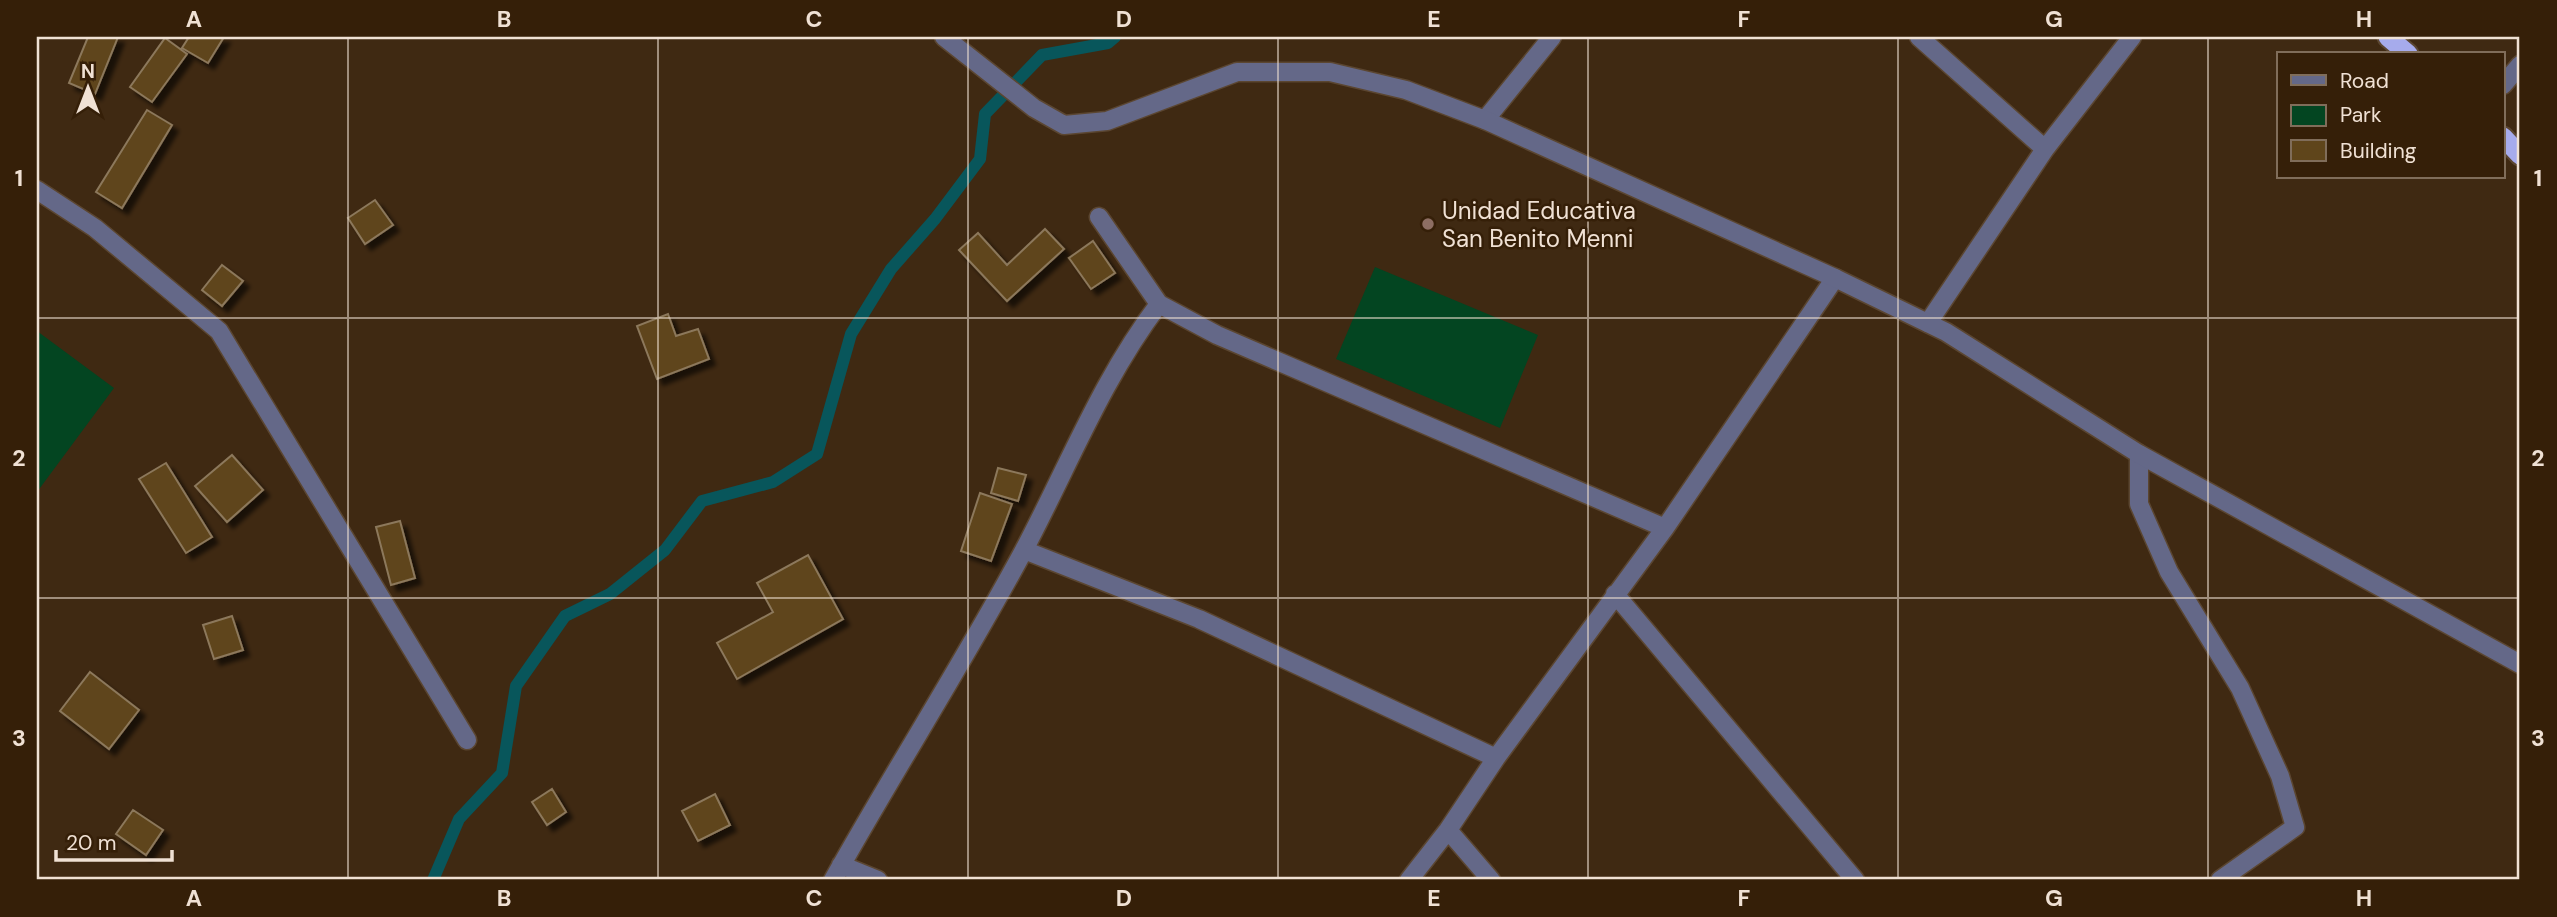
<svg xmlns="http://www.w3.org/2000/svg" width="2557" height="917" viewBox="0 0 2557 917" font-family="'DM Sans',sans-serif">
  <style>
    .green { fill: #034521 }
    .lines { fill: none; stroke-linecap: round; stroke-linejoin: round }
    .stream { stroke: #08565b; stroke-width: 12 }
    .building { fill: #5f451b; stroke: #8c785b; stroke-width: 2; filter: url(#shadow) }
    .service-casing { stroke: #5b4631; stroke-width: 21 }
    .minor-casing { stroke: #5b4631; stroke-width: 21 }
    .tertiary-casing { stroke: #5b4631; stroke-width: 21 }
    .trunk-casing { stroke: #5b4631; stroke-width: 23 }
    .service { stroke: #646888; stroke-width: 18 }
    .minor { stroke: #646888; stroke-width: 18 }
    .tertiary { stroke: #646888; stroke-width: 18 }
    .trunk { stroke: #a6abec; stroke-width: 19 }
    .grid { fill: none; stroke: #f0e1d4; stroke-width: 2; stroke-opacity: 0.55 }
    .education-dot { fill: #8d6e63; stroke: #351f08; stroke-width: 2.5 }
    .labels { text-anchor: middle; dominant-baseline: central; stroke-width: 5; stroke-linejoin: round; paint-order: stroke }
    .poi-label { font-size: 24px; fill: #f0e1d4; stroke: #351f08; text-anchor: start }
    .neatline { fill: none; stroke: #f0e1d4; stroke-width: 2.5 }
    .grid-label { font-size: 23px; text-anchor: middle; font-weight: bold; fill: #f0e1d4 }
  </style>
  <defs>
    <filter id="shadow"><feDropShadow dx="6" dy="6" stdDeviation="2" flood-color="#0009"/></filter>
  </defs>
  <rect width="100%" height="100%" fill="#3f2912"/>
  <path class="green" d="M1375,267l163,68 -38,93 -164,-69z
    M37,331l77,57 -77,104z"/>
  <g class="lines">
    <path class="stream" d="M433,880l26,-61 43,-46 14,-87 49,-70 45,-22 55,-44 37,-49 71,-19 44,-28 34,-120 40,-65 44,-50 45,-60 5,-45 57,-59 66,-12 7,-6"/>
  </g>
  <path class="building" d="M88,37h30l-23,57 -26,-11z
    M189,37h35l-16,26 -26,-15z
    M165,38l22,16 -35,48 -22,-15z
    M147,110l25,15 -50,83 -26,-16z
    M375,200l18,25 -28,19 -17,-26z
    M1045,229l19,20 -57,52 -48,-51 19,-17 29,32z
    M1093,241l22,32 -24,16 -22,-31z
    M222,265l21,16 -21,25 -20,-16z
    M668,314l8,22 22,-7 11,30 -52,20 -20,-53z
    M232,455l31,35 -36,32 -32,-36z
    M166,463l46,74 -26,16 -47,-74z
    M998,468l28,7 -8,26 -27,-8z
    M980,493l32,11 -21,57 -30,-10z
    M400,521l15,57 -24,7 -15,-58z
    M808,555l35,64 -106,60 -20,-36 56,-31 -16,-29z
    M232,616l11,34 -29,9 -11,-34z
    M90,672l49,38 -30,39 -49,-38z
    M552,789l14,23 -19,13 -15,-23z
    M715,794l15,31 -32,16 -16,-30z
    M133,810l30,20 -17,25 -30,-21z"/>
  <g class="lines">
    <g class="service-casing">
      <path id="service" d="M2139,454v50l30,68 71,116 40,88 15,51 -75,53"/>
    </g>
    <g class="minor-casing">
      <path id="minor" d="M1919,37l126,112
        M2503,85l17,-20
        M1485,120l67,-83
        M37,190l58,38 124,103 248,409
        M1159,304l58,31 448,193
        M1928,323l117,-174 87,-112
        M1024,550l175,69 297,139
        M1615,594l240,286
        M1448,830l43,50
        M841,865l37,15
        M833,880c62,-111 131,-218 191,-330 44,-83 78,-171 135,-246l-60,-87
        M1409,880l39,-50 48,-72 169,-230 170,-250"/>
    </g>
    <g class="tertiary-casing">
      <path id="tertiary" d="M944,37l90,71 30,17 43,-4 130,-49h93l76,18 79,30 350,158 111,54 193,122 381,210"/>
    </g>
    <g class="trunk-casing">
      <path id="trunk" d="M2388,37l20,17
        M2503,137l17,18"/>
    </g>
    <use href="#service" class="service"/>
    <use href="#minor" class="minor"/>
    <use href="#tertiary" class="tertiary"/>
    <use href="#trunk" class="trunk"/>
  </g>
  <path class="grid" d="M348,37v843M658,37v843M968,37v843M1278,37v843M1588,37v843M1898,37v843M2208,37v843M37,318h2483M37,598h2483"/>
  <circle class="education-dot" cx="1428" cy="224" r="7"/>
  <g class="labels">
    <g class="poi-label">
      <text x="1442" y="210">Unidad Educativa<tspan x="1442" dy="28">San Benito Menni</tspan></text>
    </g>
  </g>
  <rect width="2557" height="917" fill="none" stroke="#351f08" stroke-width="77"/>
  <rect x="2277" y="52" width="228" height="126" fill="#351f08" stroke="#806d5a" stroke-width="2"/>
  <rect x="2291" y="75" width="35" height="10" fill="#646888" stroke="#806d5a" stroke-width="2"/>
  <text x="2340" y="88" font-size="21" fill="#f0e1d4">Road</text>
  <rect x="2291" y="105" width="35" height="21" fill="#034521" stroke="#806d5a" stroke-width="2"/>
  <text x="2340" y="122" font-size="21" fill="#f0e1d4">Park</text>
  <rect x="2291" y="140" width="35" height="21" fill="#5f451b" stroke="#806d5a" stroke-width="2"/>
  <text x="2340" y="158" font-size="21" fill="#f0e1d4">Building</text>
  <g transform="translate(88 88)" stroke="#351f08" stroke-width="5" paint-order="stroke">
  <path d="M0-5L12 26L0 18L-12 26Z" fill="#f0e1d4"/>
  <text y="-10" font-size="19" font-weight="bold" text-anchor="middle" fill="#f0e1d4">N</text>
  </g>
  <path d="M56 850v10h116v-10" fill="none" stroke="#f0e1d4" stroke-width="3.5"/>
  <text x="66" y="850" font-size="21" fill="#f0e1d4" stroke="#351f08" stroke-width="5" paint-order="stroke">20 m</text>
  <rect x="38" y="38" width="2480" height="840" class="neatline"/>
  <g class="grid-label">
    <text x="194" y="27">A</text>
    <text x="504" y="27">B</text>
    <text x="814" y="27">C</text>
    <text x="1124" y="27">D</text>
    <text x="1434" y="27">E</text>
    <text x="1744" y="27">F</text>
    <text x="2054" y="27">G</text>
    <text x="2364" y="27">H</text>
    <text x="19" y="186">1</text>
    <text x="2538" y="186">1</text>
    <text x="19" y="466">2</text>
    <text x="2538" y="466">2</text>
    <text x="19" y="746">3</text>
    <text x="2538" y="746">3</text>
    <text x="194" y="906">A</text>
    <text x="504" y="906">B</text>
    <text x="814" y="906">C</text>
    <text x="1124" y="906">D</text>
    <text x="1434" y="906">E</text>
    <text x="1744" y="906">F</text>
    <text x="2054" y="906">G</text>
    <text x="2364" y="906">H</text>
  </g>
</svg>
